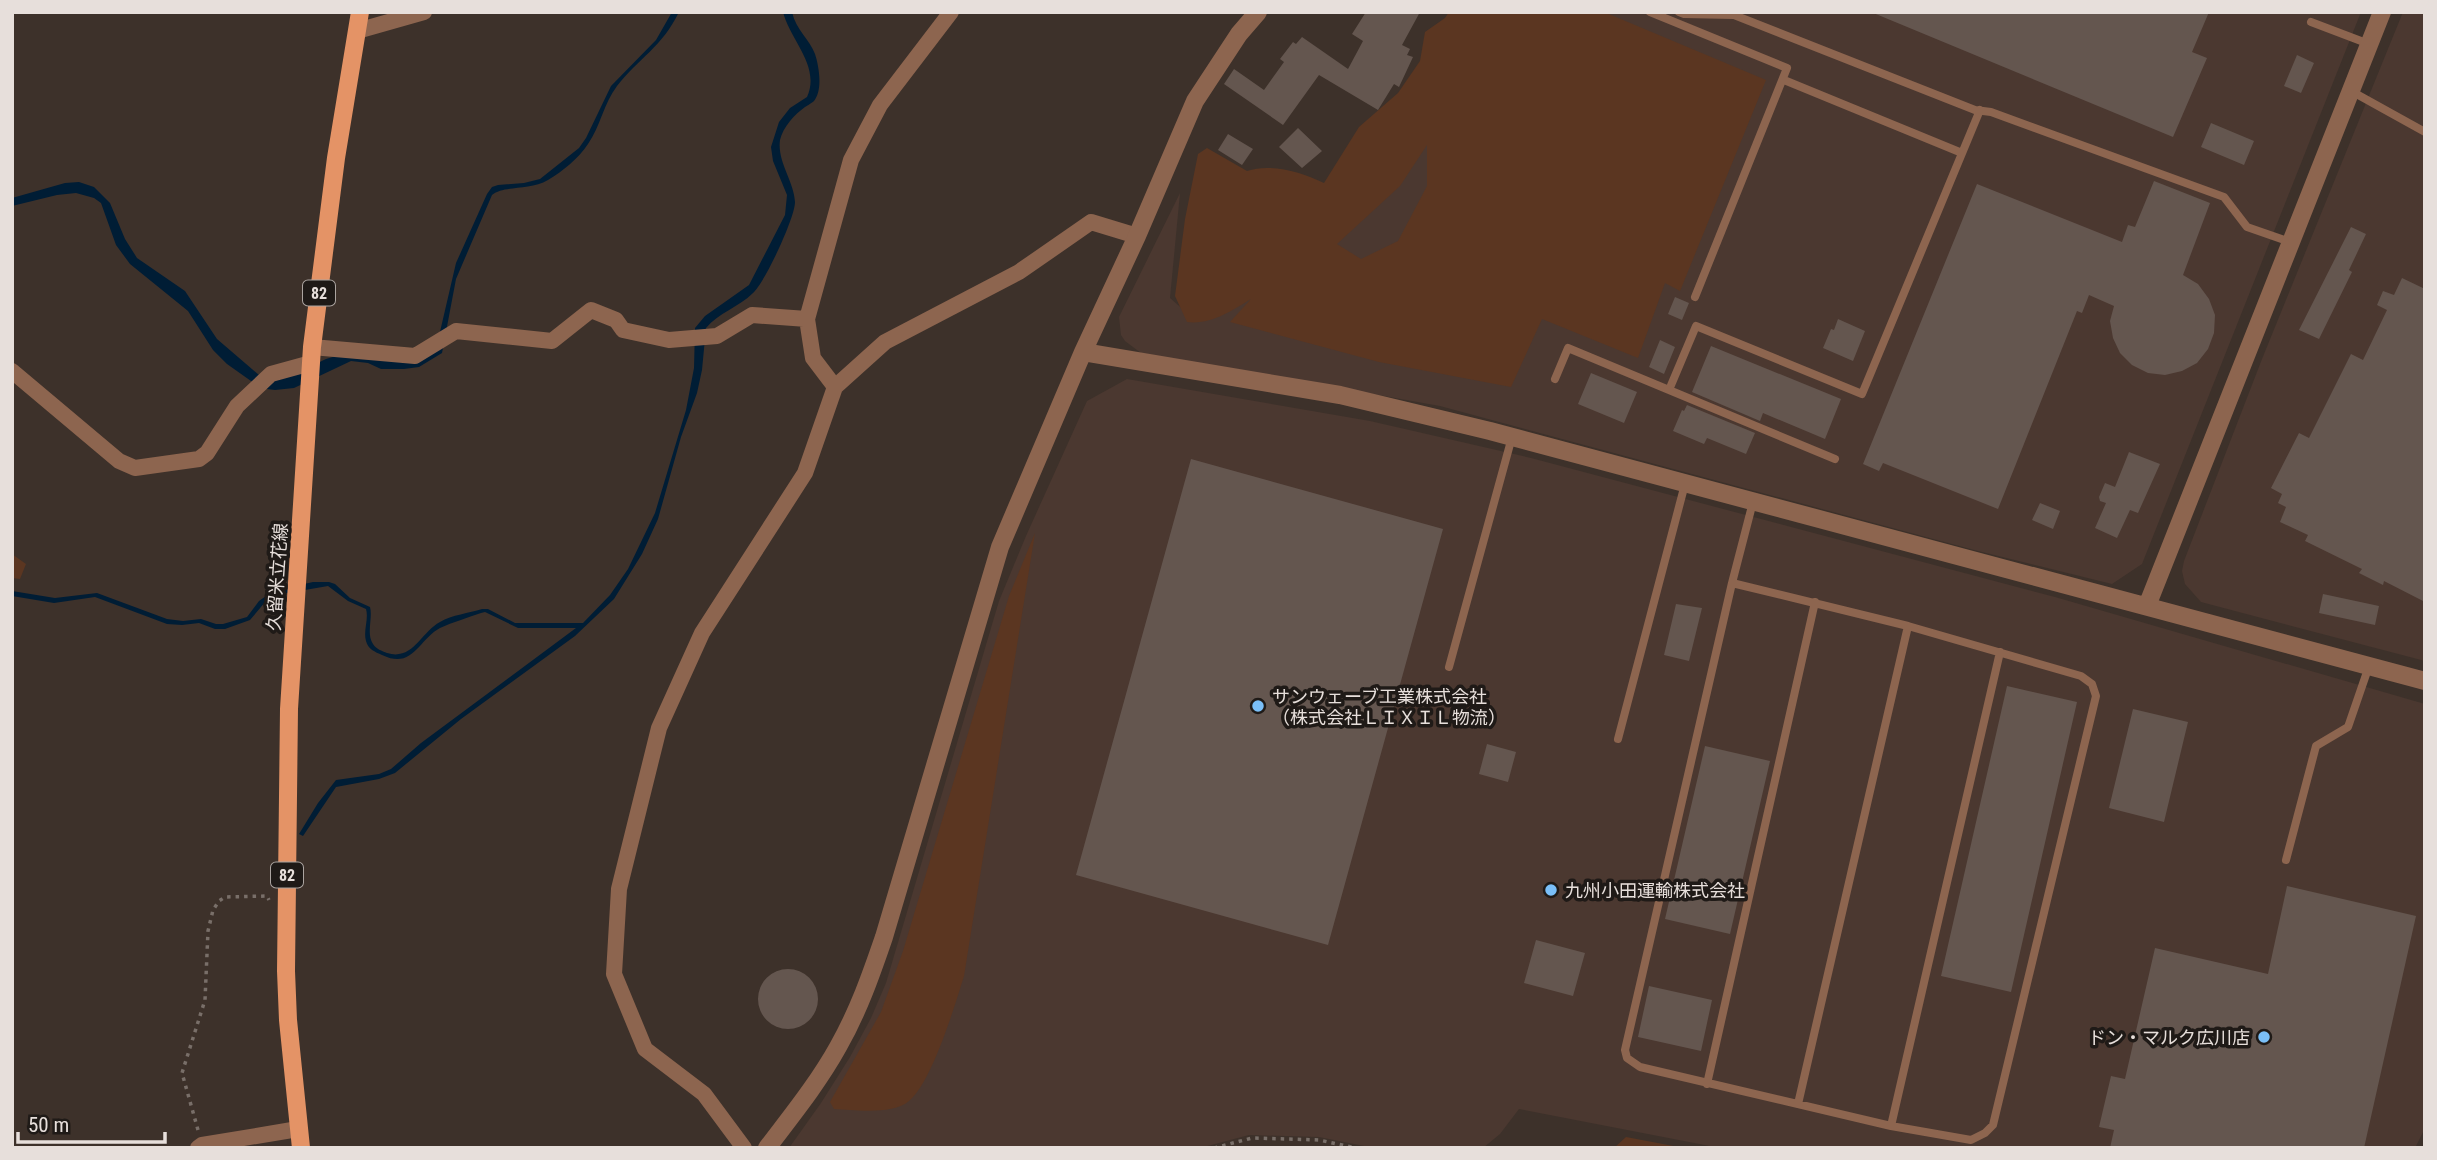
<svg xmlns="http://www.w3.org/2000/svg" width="2437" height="1160" viewBox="0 0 2437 1160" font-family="'Roboto Condensed','Noto Sans JP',sans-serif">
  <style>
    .built { fill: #4b3830 }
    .green { fill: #5b3621; fill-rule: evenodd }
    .water { fill: #001d35 }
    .building { fill: #64564f }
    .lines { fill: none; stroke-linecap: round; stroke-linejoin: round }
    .path { stroke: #796f69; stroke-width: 3.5; stroke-dasharray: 3.5 5; stroke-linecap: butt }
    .service { stroke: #8d654f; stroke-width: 8 }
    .minor { stroke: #8d654f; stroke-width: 16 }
    .tertiary { stroke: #8d654f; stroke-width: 18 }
    .primary { stroke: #e49366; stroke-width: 18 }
    .poi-dot { fill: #7abff8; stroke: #1f1a17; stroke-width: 2.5 }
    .labels { text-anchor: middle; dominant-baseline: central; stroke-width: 7; stroke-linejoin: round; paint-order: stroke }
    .shield { fill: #1f1a17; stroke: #aba4a0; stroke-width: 2 }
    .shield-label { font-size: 16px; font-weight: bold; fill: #e7dfdb }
    .street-label { font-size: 18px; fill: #e7dfdb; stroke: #1f1a17 }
    .poi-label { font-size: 18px; fill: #e7dfdb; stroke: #1f1a17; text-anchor: start }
  </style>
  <rect width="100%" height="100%" fill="#3d312a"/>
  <path class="built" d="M1478,12h883l-219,552 -30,20 -134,-33 -538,-145 -299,-53 -16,-12 -4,-6 -2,-18 61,-124 -10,105 16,14 40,-14z
    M2403,12h22v649l-224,-59 -16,-18 -3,-13 2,-10 78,-202z
    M1127,379l243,42 161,37 524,139 370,107v424l-10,20h-695l-201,-39 -19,25 -17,14h-109l-55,-11 -70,-2 -49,13h-411l32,-45 29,-46 21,-39 15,-35 113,-382 27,-65 61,-135z"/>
  <path class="green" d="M1449,12h155l162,68 -86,211 -15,-8 -27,75 -96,-39 -31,68 -132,-25 -149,-40 21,-23c-20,12 -40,26 -64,23l-12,-26 10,-77 13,-65 9,-6 40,23c24,-8 54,1 77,12l35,-56 39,-34 22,-32 5,-29 20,-14zM1427,145v41l-29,55 -37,18 -24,-15 63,-58z
    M1035,533l-71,443c-9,29 -32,106 -55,125 -16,14 -54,9 -75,8l-4,-7 51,-90 22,-61 106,-355z
    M12,554l14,10 -6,15 -8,-1z
    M1626,1137l58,11h-70z"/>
  <path class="water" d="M672,12h7c-17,35 -40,46 -62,74 -13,17 -17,41 -29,58 -10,15 -25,27 -40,36 -19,11 -44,5 -56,15l-36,84 -14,74 -23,14 -15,2h-23l-13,-6 -17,-2 -57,27 -19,2 -8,-1 -16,-8 -24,-17 -14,-14 -25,-39 -58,-47 -14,-19 -15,-42 -7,-5 -18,-5 -19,2 -45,11v-8l53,-15 14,-1 15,5 16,16 15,36 12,19 48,33 32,48 42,36 35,-1 32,-15 20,-6 90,-4 20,-86 31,-69 5,-7 6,-2 26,-2 16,-4 39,-31 7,-10 25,-52 45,-46z
    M783,12h9c4,18 18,28 23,42 4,12 8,36 -1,47 -1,1 -7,5 -9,6 -10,7 -22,20 -25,33 -3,22 14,41 15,62 0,16 -30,80 -42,91 -14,14 -35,20 -47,35l-4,42 -5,23 -16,44 -23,82 -16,35 -28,45 -39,37 -114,83 -66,54 -16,6 -43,8 -33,49 -4,-2 19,-31 18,-23 43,-6 12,-5 30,-26 155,-115h-58l-33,-16 -4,1c-14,5 -28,9 -41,15 -22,12 -27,42 -58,27 -7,-3 -14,-6 -16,-14 -3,-10 3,-22 0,-32l-18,-8 -20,-15 -52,9 -10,6 -16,19 -25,9h-10l-16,-6 -17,2 -15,-1 -72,-27 -41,6 -42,-7v-5l43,7 42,-5 70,26 16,2 18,-2 15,5h7l24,-7 12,-16 14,-10 40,-9h16l6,2 15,14 20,9c3,11 -4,27 3,37 3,5 9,7 14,9 26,8 34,-21 53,-31 12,-7 29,-9 42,-13h6l27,14h68l27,-28 18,-26 27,-56 31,-103 8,-42 1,-40 10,-12 44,-31 36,-70 2,-20 -14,-34 -2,-14 8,-25 11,-14 17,-11c14,-31 -17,-57 -24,-85z"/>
  <path class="building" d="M1366,12h54l-18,33 8,4 -3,6 6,2 -14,30 -5,-3 -16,26 -59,-35 -36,50 -59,-41 10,-15 30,21 20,-28 -4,-3 13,-17 3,2 6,-7 46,32 15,-28 -11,-7z
    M1871,12h338l-17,40 15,6 -34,79z
    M2297,55l17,8 -13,30 -17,-7z
    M2211,123l43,18 -10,24 -43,-18z
    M1298,128l24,23 -20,17 -23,-21z
    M1228,134l25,15 -11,16 -24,-15z
    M2154,181l56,22 -27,72 15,9 11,15 6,16 -1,18 -6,16 -11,14 -15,8 -17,4 -17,-2 -16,-8 -12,-12 -7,-15 -3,-17 4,-15 -25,-11 -7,18 -5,-2 -79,198 -115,-46 -4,8 -16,-7 114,-280 145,58 6,-17 7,2z
    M2351,227l15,7 -17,36 3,2 -33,67 -20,-9z
    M2402,278l23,11v313l-41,-21 -1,4 -24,-12 3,-4 -57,-28 3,-6 -28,-13 6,-15 -8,-4 4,-9 -11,-6 28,-55 10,5 42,-84 12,6 24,-50 -10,-5 6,-14 11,4z
    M1675,297l14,6 -7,17 -14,-6z
    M1838,319l27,12 -12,30 -30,-13 8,-19 3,1z
    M1660,340l15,7 -11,27 -15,-7z
    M1711,346l130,53 -16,40 -62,-26 -3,8 -68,-29z
    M1591,373l46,19 -13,31 -46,-19z
    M1687,405l68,28 -9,21 -39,-16 -3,6 -31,-13 9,-21 2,1z
    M2129,452l31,12 -22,49 -8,-3 -13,28 -22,-10 11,-25 -6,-2 -1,-4 6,-14 10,4z
    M1191,459l252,70 -115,416 -252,-70z
    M2040,503l20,8 -7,18 -21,-9z
    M2323,594l56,12 -4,19 -56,-12z
    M1676,604l26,4 -13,53 -25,-6z
    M2007,686l70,16 -66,290 -70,-16z
    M2133,709l55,13 -24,100 -55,-14z
    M1487,744l29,8 -8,30 -29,-8z
    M1705,746l65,15 -40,173 -65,-15z
    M2287,886l129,30 -52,232h-254l4,-18 -15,-3 12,-51 14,3 30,-131 113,26z
    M1536,940l49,13 -12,43 -49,-13z
    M758 999a30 30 0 1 1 60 0a30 30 0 1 1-60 0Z
    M1649,986l63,14 -11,51 -63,-14z"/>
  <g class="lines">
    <path class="path" d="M198,1130l-16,-57 23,-73 3,-69 5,-21 6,-9 6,-4 42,-1 2,4
      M1214,1148l38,-10 67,2 37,8"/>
    <path class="service" d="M1650,12l137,56 -92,229
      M1679,12l5,2 50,1 241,95 16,2 233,85 23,30 43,15
      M2311,22l58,22
      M1784,80l178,73
      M2351,91l74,41
      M1555,379l13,-31 267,111
      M1669,390l27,-64 166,68 118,-284
      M1732,583l176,43 173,50 11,8 4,12 -103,429 -8,8 -14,7 -80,-14 -251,-59 -13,-9 -2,-8 107,-467 21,-81
      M1449,667l63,-230
      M1618,739l67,-255
      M2286,860l30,-114 32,-19 21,-61
      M1707,1084l108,-482
      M1798,1104l110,-478
      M1891,1126l109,-474"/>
    <path class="minor" d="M357,31l67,-19
      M312,347l103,9 41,-25 96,10 39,-31 25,10 7,10 46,10 48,-4 35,-21 55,4
      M12,371l107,90 16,7 64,-9 8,-6 30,-47 34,-32 40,-11
      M835,387l-22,-29 -6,-39 44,-159 29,-55 71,-93
      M198,1148l4,-3 96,-16
      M744,1148l-40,-54 -59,-45 -31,-75 5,-85 40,-161 43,-95 103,-160 30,-86 50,-45 134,-70 72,-50 46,14"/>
    <path class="tertiary" d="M1083,352l257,43 150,36 935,250
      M2147,606l235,-594
      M767,1148c25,-33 51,-65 71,-101 20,-35 33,-72 46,-110l116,-390 83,-195 54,-116 58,-135 44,-67 19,-22"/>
    <path class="primary" d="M301,1148l-13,-128 -2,-49 3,-262 23,-362 24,-189 24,-146"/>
  </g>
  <g class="poi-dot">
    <circle cx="1258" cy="706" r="7"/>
    <circle cx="1551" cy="890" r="7"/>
    <circle cx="2264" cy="1037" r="7"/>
  </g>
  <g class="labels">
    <g class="shield">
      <rect x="303" y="280.5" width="32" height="25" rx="5"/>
      <rect x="271" y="862.5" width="32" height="25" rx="5"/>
    </g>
    <g class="shield-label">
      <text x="319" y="293">82</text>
      <text x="287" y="875">82</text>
    </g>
    <g class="street-label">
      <text transform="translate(277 577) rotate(-86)">久留米立花線</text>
    </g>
    <g class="poi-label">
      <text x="1272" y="696">サンウェーブ工業株式会社<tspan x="1272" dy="21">（株式会社ＬＩＸＩＬ物流）</tspan></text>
      <text x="1565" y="890">九州小田運輸株式会社</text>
      <text x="2250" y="1037" text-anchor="end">ドン・マルク広川店</text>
    </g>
  </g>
  <rect width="2437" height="1160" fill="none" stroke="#e7dfdb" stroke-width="28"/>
  <path d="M18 1132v10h147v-10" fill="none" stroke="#e7dfdb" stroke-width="3.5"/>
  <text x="28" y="1132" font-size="21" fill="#e7dfdb" stroke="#1f1a17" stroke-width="5" paint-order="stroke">50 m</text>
</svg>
